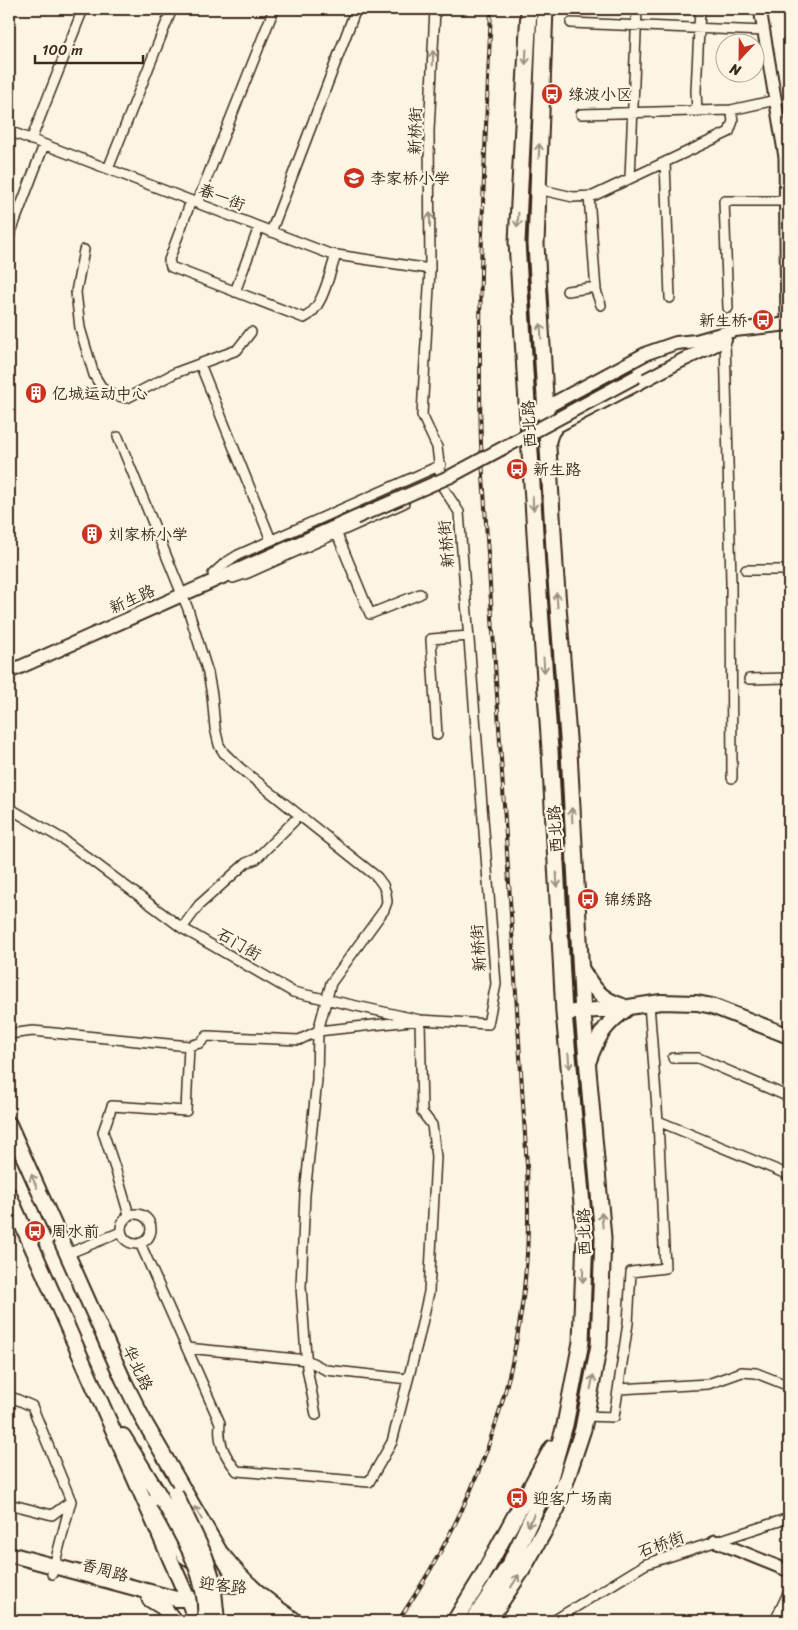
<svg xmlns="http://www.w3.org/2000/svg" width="798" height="1630" viewBox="0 0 798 1630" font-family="Sriracha,'LXGW WenKai TC',sans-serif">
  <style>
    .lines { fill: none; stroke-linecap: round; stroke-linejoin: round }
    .minor-casing { stroke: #3b2a1e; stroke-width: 12 }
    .tertiary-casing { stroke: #3b2a1e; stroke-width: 15 }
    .secondary-casing { stroke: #3b2a1e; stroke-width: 16 }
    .primary-casing { stroke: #3b2a1e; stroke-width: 18 }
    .trunk-casing { stroke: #3b2a1e; stroke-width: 19 }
    .minor { stroke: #fcf5e5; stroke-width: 9 }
    .tertiary { stroke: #fcf5e5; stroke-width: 11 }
    .secondary { stroke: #fcf5e5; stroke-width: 12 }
    .primary { stroke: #fcf5e5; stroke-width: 14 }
    .trunk { stroke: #fcf5e5; stroke-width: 15 }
    .rail-casing { stroke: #3b2a1e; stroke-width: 4 }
    .rail { stroke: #fcf5e5; stroke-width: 2; stroke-dasharray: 5.5; stroke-linecap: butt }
    .secondary-bridge-casing { stroke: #3b2a1e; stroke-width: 16; stroke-linecap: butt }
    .primary-bridge-casing { stroke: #3b2a1e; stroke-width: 18; stroke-linecap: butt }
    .secondary-bridge { stroke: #fcf5e5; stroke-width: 12 }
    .primary-bridge { stroke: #fcf5e5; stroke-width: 14 }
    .oneway { stroke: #9c9082 }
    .labels { text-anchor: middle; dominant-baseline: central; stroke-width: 4.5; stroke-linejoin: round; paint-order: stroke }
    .poi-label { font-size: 16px; fill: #3b2a1e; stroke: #fcf5e5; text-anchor: start }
    .street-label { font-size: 16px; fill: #3b2a1e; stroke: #fcf5e5 }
  </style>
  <rect width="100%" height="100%" fill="#fcf5e5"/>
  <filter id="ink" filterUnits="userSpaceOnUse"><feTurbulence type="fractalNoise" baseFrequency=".02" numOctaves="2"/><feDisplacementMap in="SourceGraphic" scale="10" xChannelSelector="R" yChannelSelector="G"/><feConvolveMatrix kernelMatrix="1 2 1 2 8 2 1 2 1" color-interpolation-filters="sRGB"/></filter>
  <g filter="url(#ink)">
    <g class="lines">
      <g class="minor-casing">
        <path id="minor" d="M571,23l193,8
          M697,112l-1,-21 4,-82
          M581,114l150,-4 45,-10
          M9,131l321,123 100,15
          M31,140l52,-131
          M665,162l5,136
          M108,169l64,-160
          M630,178l7,-169
          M538,189l35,8 20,-1 136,-64 4,-11 -2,-11
          M589,196l7,95 5,14
          M191,201l-22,59 2,7 133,51c19,-9 25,-44 32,-63
          M197,203l77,-194
          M271,232l85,-223
          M9,237l35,-92
          M84,250l-8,42 4,36 14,47 8,13 11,7 14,3 48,-25 62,-23 14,-18
          M567,291l29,-4
          M235,292l24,-65
          M728,308l-4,-107h62
          M725,340l6,242 1,196
          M200,364l71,176
          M118,437l70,172 20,64 4,22 3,33 4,17 5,8 16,15 137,109 6,8 3,8 1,9 -3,8 -53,73 -13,48 -1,49 -12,114 -4,93 6,81 9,47
          M337,534l33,80 50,-20
          M746,570h43
          M213,574l12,-11 13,-8 203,-90
          M233,578l15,-5 156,-70
          M749,679l40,-1
          M437,735l-6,-96 38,-3
          M9,808l55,32 118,88 111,64 127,28 68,4 8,-40 -37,-472 -17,-26 -5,-39 -15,-32 8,-146 -1,-138 6,-122
          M182,928l17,-23 47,-42 10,-4 38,-38
          M9,1034l24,-3 156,15 11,-3 7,-7 92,4 19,-9 102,-11 2,92 10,13 4,32 -7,135 -10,45 -27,105 -23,40 -132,-11c-13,-16 -19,-28 -17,-48l-80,-180
          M673,1058h25l91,39
          M658,1121l131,54
          M121 1229a15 15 0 1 1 30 0a15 15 0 1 1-30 0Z
          M129,1215l-13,-44 -13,-39 9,-26 74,5 3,-65
          M67,1254l54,-22
          M187,1348l120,12 19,10 82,9
          M619,1389l89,-5 34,-12 14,1 33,13
          M9,1396l23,10 39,95 -19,73
          M585,1416l29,1 14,-94 3,-51 34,-4 -7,-147 -9,-117
          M9,1504l43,11 19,-14
          M553,1621l93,-57 143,-46
          M775,1621l14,-30"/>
      </g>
      <g class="tertiary-casing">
        <path id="tertiary" d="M760,9l25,148 2,167
          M715,1541l74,30"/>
      </g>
      <g class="secondary-casing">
        <path id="secondary" d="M689,343l46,-13 54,-6
          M528,417l119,-64 29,-10 20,-2
          M548,445l4,-12 5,-7 124,-65 44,-21
          M9,672l346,-154"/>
      </g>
      <g class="primary-casing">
        <path id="primary" d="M581,968c12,20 19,31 42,38
          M564,1013l65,-6 32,-5 36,1 15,3 77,30
          M588,1063c9,-26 17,-39 40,-55
          M9,1124l114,255 22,44 90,155 10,14 19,18
          M9,1195l179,404h-12l-167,-45
          M123,1436l40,65
          M153,1501l32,55 8,6"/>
      </g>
      <g class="trunk-casing">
        <path id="trunk" d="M222,1555c22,28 44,46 73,66
          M150,1599l13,8 11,14
          M193,1611l-5,-12c40,2 57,-2 91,22
          M202,1611l39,2 24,8
          M455,1621l27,-44 70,-129
          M473,1621l37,-57 39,-83 16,-56 16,-83 4,-106 -21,-223 -14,-263 -13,-185 -20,-323 12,-233
          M488,1621l34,-51 35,-62 26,-79 16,-84 4,-107 -20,-224 -14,-263 -14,-185 -19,-322 9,-235"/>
      </g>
      <use href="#minor" class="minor"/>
      <use href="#tertiary" class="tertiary"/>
      <use href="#secondary" class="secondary"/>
      <use href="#primary" class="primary"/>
      <use href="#trunk" class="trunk"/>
      <g class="rail-casing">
        <path id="rail" d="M398,1621c76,-112 121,-231 129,-367 2,-29 1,-59 0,-88l-46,-722c-4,-145 4,-290 10,-435"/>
      </g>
      <use href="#rail" class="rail"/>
      <g class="secondary-bridge-casing">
        <path id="secondary-bridge" d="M355,518l96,-42 186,-100"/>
      </g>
      <g class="primary-bridge-casing">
        <path id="primary-bridge" d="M175,1493l30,63 8,25 4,40
          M163,1501c20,35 46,78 42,120"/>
      </g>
      <use href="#secondary-bridge" class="secondary-bridge"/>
      <use href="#primary-bridge" class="primary-bridge"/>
    </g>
    <defs><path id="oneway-shaft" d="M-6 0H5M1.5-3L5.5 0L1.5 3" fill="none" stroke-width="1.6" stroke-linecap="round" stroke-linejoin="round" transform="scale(1.25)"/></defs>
    <g class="oneway">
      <use href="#oneway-shaft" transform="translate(526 57) rotate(93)"/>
      <use href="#oneway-shaft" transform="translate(433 58) rotate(-88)"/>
      <use href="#oneway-shaft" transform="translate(539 151) rotate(-88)"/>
      <use href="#oneway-shaft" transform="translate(430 220) rotate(-90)"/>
      <use href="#oneway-shaft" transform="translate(518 220) rotate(93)"/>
      <use href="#oneway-shaft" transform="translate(541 331) rotate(-93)"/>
      <use href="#oneway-shaft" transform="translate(533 503) rotate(87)"/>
      <use href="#oneway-shaft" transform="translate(557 600) rotate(-94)"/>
      <use href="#oneway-shaft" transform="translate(544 665) rotate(86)"/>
      <use href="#oneway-shaft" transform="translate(572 815) rotate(-93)"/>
      <use href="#oneway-shaft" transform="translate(557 880) rotate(87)"/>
      <use href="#oneway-shaft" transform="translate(569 1061) rotate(85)"/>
      <use href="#oneway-shaft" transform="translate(34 1181) rotate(-114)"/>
      <use href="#oneway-shaft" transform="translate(602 1220) rotate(-95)"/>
      <use href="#oneway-shaft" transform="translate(583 1275) rotate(92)"/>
      <use href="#oneway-shaft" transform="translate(592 1382) rotate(-79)"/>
      <use href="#oneway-shaft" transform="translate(198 1513) rotate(-120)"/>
      <use href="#oneway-shaft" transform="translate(531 1520) rotate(116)"/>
      <use href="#oneway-shaft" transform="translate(515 1581) rotate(-58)"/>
    </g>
  </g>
  <defs>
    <g id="bus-disc" transform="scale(1.125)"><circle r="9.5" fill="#c8321e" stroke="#fcf5e5"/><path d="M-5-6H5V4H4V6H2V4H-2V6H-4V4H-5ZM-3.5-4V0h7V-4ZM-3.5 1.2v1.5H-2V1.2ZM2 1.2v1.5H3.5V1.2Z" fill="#fff"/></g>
    <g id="school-disc" transform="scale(1.125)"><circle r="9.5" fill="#c8321e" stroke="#fcf5e5"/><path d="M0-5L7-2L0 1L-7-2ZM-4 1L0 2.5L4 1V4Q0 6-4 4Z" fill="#fff"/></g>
    <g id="building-disc" transform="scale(1.125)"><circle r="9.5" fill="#c8321e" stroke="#fcf5e5"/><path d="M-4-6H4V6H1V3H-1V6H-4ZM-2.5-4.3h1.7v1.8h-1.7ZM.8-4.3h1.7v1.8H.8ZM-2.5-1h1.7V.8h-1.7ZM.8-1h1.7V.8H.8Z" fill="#fff"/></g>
  </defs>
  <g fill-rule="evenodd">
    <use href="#bus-disc" x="552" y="94"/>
    <use href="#school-disc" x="354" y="178"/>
    <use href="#bus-disc" x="763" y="320"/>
    <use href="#building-disc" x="36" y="393"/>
    <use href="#bus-disc" x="517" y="469"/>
    <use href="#building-disc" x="92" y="534"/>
    <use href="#bus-disc" x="588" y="899"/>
    <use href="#bus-disc" x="35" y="1231"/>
    <use href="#bus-disc" x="517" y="1498"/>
  </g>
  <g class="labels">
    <g class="poi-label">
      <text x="568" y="94">绿波小区</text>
      <text x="370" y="178">李家桥小学</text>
      <text x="747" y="320" text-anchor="end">新生桥</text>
      <text x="52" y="393">亿城运动中心</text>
      <text x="533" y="469">新生路</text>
      <text x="108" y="534">刘家桥小学</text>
      <text x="604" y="899">锦绣路</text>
      <text x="51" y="1231">周水前</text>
      <text x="533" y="1498">迎客广场南</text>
    </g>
    <g class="street-label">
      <text transform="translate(415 131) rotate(-89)">新桥街</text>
      <text transform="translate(222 197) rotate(21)">春一街</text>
      <text transform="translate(529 424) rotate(-93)">西北路</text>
      <text transform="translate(446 544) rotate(-95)">新桥街</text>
      <text transform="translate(132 599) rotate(-24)">新生路</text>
      <text transform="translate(555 829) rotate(-93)">西北路</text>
      <text transform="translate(239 944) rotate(30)">石门街</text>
      <text transform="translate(478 948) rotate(-94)">新桥街</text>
      <text transform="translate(584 1232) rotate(-92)">西北路</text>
      <text transform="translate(138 1368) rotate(65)">华北路</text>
      <text transform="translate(661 1544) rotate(-20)">石桥街</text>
      <text transform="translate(105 1570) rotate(15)">香周路</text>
      <text transform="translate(223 1585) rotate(6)">迎客路</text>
    </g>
  </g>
  <rect width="798" height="1630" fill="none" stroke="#fcf5e5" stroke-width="30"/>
  <rect x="15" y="15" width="768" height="1600" fill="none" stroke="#3b2a1e" stroke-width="2" filter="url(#ink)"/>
  <g transform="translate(740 58) rotate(202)"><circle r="24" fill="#fcf5e5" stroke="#afa495"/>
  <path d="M0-4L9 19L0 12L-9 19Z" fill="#c8321e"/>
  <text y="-8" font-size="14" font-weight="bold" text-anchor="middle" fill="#3b2a1e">N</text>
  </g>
  <path d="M35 55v8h108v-8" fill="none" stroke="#3b2a1e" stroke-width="2.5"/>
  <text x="42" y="55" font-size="15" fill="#3b2a1e" stroke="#fcf5e5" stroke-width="4" paint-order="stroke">100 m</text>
</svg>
